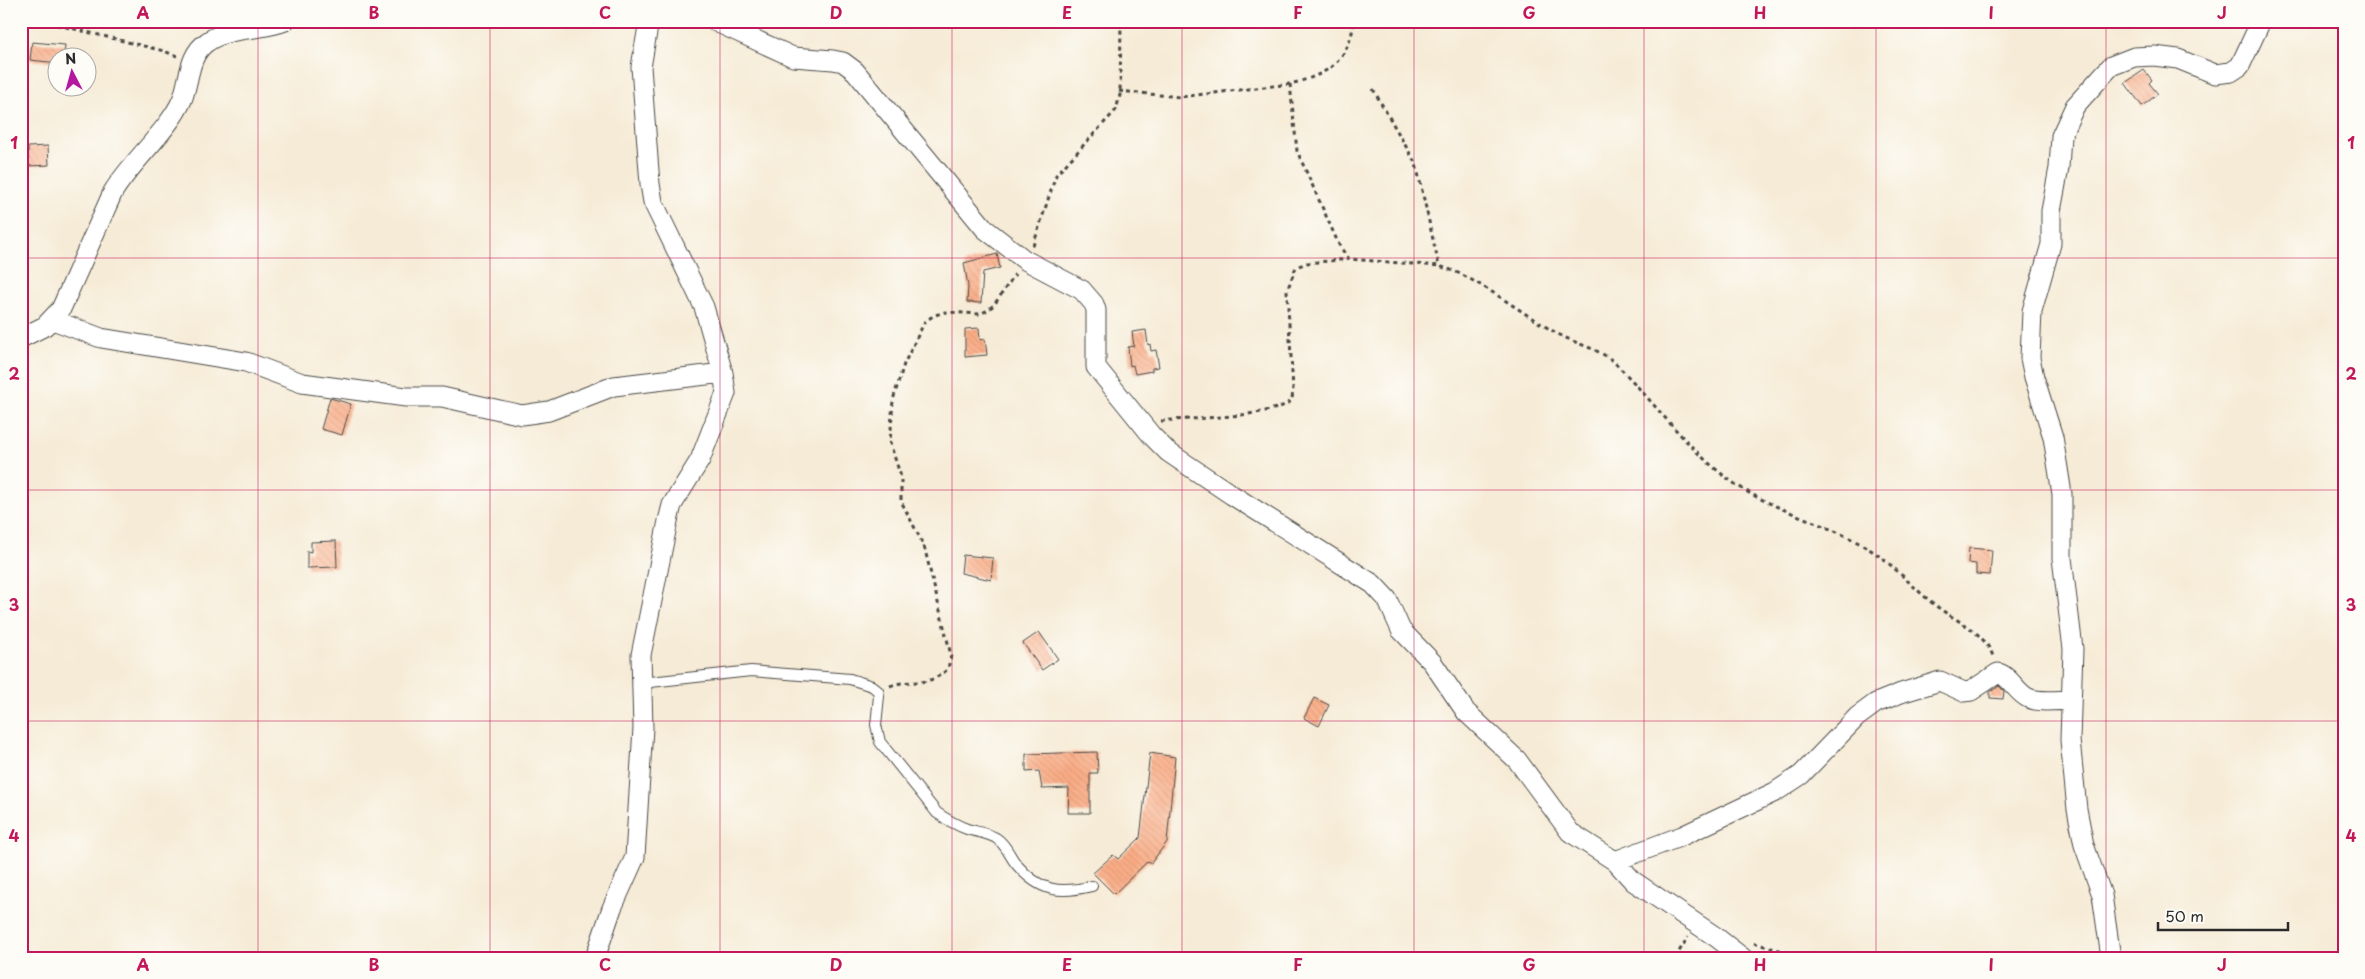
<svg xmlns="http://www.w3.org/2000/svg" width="2365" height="979" viewBox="0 0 2365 979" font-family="'Playpen Sans',sans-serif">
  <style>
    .building { fill: url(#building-back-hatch) }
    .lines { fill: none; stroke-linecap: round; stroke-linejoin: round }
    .service-casing { stroke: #494845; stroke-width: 12 }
    .minor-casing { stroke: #494845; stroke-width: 21 }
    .path { stroke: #494845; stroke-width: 3; stroke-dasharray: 4 4; stroke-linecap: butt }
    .service { stroke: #fff; stroke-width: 10 }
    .minor { stroke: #fff; stroke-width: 19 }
    .grid { fill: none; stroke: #c2185b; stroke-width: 1; stroke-opacity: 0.55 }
    .neatline { fill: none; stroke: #c2185b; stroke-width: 2 }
    .grid-label { font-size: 16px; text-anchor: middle; font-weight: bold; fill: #c2185b }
  </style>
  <defs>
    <pattern id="building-back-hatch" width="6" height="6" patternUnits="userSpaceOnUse" patternTransform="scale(1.25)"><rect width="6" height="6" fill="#fbad86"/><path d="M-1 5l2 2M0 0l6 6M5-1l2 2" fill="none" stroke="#d79574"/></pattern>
  </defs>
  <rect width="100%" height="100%" fill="#fdfcf7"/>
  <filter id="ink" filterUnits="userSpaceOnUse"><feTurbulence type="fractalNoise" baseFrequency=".02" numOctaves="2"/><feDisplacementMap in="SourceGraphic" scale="10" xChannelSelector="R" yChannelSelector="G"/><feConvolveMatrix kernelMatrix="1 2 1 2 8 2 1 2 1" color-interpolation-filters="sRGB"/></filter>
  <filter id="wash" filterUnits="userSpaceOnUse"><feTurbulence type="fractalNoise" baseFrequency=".0096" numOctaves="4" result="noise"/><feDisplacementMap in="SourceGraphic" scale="20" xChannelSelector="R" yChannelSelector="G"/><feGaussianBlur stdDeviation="1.12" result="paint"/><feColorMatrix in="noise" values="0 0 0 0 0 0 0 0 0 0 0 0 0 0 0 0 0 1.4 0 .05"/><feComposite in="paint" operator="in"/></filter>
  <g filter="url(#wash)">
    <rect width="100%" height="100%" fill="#f6ebd6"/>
    <g id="blocks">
      <path class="building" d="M32,42l33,3 -1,13h-6v5l-28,-3z
        M2144,70l8,10 -3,3 9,11 -16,12 -17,-23z
        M48,146l1,19 -20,1 -1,-19z
        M997,254l3,14 -17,4 -2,31 -14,-1 1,-16 -4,-23z
        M979,328l1,12 5,-1 2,16 -22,2v-28z
        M1146,330l2,15 2,-1 1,7 5,-1 3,17 -7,1v3l-17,3 -2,-9 -3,1 -2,-19 6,-1 -2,-14z
        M330,398l21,6 -9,31 -21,-6z
        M336,541l1,26 -30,1v-17l4,1v-10z
        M1969,548l23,2 -2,25 -14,-1v-10l-8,-1z
        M963,555l30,3 -2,22 -30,-7z
        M1039,632l19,27 -16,11 -19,-27z
        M1999,686l5,5 -1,8 -13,-1v-6z
        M1314,698l15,7 -10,21 -15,-8z
        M1097,752l1,21h-8v40h-22l1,-25 -27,1 -3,-18 -13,1v-18z
        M1150,753l25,4 -8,85 -16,21 -3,-2 -34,33 -21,-21 20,-18 5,4 22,-21z"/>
    </g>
  </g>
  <g filter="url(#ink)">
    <use href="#blocks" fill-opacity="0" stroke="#494845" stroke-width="1"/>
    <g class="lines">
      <g class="service-casing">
        <path id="service" d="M641,683l110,-12 99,8 22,7 6,5 1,5 -3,29 4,17 57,71c9,6 19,12 30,16 10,3 20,4 29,9 11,7 13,18 21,27 23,27 43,29 75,21"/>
      </g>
      <g class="minor-casing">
        <path id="minor" d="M714,21l79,36 40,3 10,2 12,9 130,158 40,31 57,30 12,14 2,6v57l56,69 16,16 64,43 141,89 14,15 14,31 31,32 34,50 51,48 53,72 45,29 18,20 83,56 27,21
          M53,320l48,18 145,24 56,21 104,14h36l80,18 27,-4 65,-25 109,-13
          M21,338l24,-12 16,-17 52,-117c18,-30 56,-62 69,-92 8,-20 6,-45 25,-58 22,-16 54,-11 78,-21
          M1615,861l67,-25 93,-44 26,-17 56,-58 19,-14 25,-10 39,-12 24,11 7,-1 27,-18c12,3 18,19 30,25 12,5 30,2 43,2
          M595,958l17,-50 23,-51 8,-129 -2,-73 27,-134 4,-16 28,-45 26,-67 -3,-20 -19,-66 -51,-105 -3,-18 -9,-117 8,-46
          M2111,958l-9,-63 -18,-50 -7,-36 -7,-69 3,-91 -11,-91v-64l-9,-57 -19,-60 -4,-19 2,-47 19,-67v-33l8,-43 2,-32 14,-30 36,-40 23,-9 20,-1 24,3 37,15 16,-2 9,-6 21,-45"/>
      </g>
      <path class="path" d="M42,21l122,30 13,5
        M1290,84l7,67 43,96 9,12 90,7 15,5c37,17 70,44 106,64 17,9 39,14 54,27 44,43 79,97 132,129 41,24 90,35 129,62 22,15 39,36 60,52 21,17 47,24 58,51
        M1373,89l43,75 23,102
        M1119,91l61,6 110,-13c37,-9 59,-22 64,-63
        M1033,246l23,-71 60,-65 4,-15 1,-74
        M1161,421c28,-3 113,-3 131,-21l1,-11 -6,-98 9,-24 11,-4 42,-4
        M890,686c24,-9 34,4 58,-17l3,-14 -27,-109 -23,-45v-24l-11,-34 3,-43 11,-36 21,-43 10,-6 10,-3 35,2 6,-3 8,-6 21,-31
        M1754,943l53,15
        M1675,958l13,-21"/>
      <use href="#service" class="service"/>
      <use href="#minor" class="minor"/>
    </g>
  </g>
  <path class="grid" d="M258,21v937M490,21v937M720,21v937M952,21v937M1182,21v937M1414,21v937M1644,21v937M1876,21v937M2106,21v937M21,258h2323M21,490h2323M21,721h2323"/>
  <rect width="2365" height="979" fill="none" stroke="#fdfcf7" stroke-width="55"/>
  <g transform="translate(72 72) rotate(354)"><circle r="24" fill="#fdfcf7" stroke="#a9a8a5"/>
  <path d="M0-4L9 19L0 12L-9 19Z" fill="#b5179e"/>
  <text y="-8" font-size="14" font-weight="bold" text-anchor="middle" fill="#2b2b2b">N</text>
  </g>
  <path d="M2158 922v8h130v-8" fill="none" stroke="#2b2b2b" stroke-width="2.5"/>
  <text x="2165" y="922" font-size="15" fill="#2b2b2b" stroke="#fdfcf7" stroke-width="4" paint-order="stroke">50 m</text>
  <rect x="28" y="28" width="2310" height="924" class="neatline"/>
  <g class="grid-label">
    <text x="143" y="19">A</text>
    <text x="374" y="19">B</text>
    <text x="605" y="19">C</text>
    <text x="836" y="19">D</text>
    <text x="1067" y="19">E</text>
    <text x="1298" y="19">F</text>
    <text x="1529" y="19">G</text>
    <text x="1760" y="19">H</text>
    <text x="1991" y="19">I</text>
    <text x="2222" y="19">J</text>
    <text x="14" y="149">1</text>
    <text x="2351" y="149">1</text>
    <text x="14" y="380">2</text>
    <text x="2351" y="380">2</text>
    <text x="14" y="611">3</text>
    <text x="2351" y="611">3</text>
    <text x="14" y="842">4</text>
    <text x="2351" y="842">4</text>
    <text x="143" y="971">A</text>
    <text x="374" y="971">B</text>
    <text x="605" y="971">C</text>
    <text x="836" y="971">D</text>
    <text x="1067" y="971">E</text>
    <text x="1298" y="971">F</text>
    <text x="1529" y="971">G</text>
    <text x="1760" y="971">H</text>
    <text x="1991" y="971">I</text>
    <text x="2222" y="971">J</text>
  </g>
</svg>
